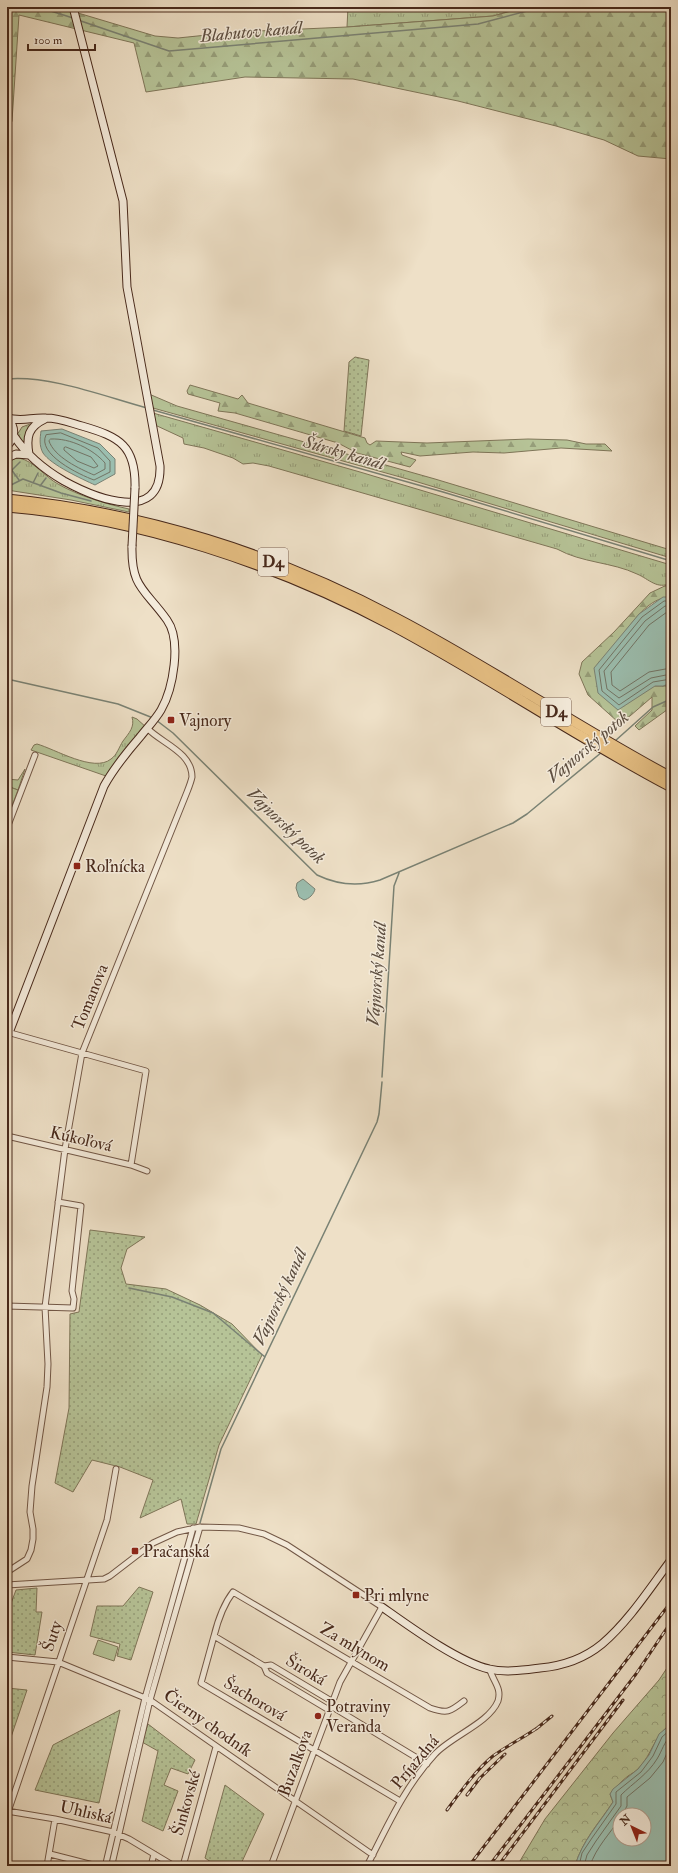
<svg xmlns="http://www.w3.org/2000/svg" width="678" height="1873" viewBox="0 0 678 1873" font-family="'IM FELL Double Pica',serif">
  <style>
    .grass { fill: url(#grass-tufts); stroke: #7f7659 }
    .forest { fill: url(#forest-firs); stroke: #7f7659 }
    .park { fill: url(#park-crowns); stroke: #7f7659 }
    .garden { fill: url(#garden-dots); stroke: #7f7659 }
    .pitch { fill: #b6c397; stroke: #7f7659 }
    .water { fill: #9bbeaf; stroke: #7a8274; fill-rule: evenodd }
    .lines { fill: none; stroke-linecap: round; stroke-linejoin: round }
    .shore { stroke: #727465; stroke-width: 1 }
    .stream { stroke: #7a8274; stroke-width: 1.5 }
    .street-casing { stroke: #725746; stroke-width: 7 }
    .secondary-casing { stroke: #48291b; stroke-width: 9 }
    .highway-casing { stroke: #48291b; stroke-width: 11 }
    .street { stroke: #f4ebdb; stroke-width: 5 }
    .secondary { stroke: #f4ebdb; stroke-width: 7 }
    .highway { stroke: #e7c084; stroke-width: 9 }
    .rail-casing { stroke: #48291b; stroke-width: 3 }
    .rail { stroke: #f4ebdb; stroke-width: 1.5; stroke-dasharray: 4.5; stroke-linecap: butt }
    .secondary-bridge-casing { stroke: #48291b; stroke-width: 9; stroke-linecap: butt }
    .secondary-bridge { stroke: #f4ebdb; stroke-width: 7 }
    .poi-dot { fill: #8f2418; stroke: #f4ebdb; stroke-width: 1.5 }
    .labels { text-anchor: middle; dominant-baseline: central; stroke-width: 3; stroke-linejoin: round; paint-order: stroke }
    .shield { fill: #f4ebdb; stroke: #7c6355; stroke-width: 1 }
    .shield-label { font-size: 16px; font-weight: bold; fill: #48291b }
    .poi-label { font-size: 17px; fill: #48291b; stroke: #f4ebdb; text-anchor: start }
    .street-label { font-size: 17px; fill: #48291b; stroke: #f4ebdb }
    .water-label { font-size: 18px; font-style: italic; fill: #5d4e40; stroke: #f4ebdb }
  </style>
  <defs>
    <pattern id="grass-tufts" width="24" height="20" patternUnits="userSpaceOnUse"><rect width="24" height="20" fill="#b6c397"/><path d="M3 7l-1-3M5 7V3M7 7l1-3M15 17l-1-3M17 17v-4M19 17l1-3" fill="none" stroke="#969e7a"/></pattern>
    <pattern id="forest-firs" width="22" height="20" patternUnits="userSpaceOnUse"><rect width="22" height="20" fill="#b6c397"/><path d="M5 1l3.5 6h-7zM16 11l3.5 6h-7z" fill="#969e7a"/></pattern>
    <pattern id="park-crowns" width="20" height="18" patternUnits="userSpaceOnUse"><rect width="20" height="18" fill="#b6c397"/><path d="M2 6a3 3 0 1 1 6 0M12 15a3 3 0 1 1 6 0" fill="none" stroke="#969e7a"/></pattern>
    <pattern id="garden-dots" width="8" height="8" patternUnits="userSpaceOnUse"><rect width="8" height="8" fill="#b6c397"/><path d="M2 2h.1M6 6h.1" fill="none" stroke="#969e7a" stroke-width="1.8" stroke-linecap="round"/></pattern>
  </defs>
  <rect width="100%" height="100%" fill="#eee0c7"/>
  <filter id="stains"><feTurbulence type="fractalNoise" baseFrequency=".005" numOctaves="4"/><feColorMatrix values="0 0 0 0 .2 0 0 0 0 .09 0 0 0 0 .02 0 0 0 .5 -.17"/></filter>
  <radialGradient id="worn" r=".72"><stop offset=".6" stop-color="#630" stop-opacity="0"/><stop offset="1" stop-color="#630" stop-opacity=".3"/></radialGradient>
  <path class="grass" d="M348,7h177l-32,9 -146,11z
    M149,394l28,12 258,73 229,69 7,2v8l-260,-78 -258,-72z
    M153,413l207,59 311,93v18c-14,7 -22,-4 -34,-9 -25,-12 -55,-11 -80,-25l-288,-83 -16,-3 -10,1 -10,-6 -29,-10 -20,-4 -1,-6 -28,-13z
    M33,423c-7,8 -9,15 -7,25l-9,-13 5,-8z
    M19,458c15,3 26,19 39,26 21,12 48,20 71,25v3l-58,-12 -64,-10v-27l6,-4z
    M132,717l5,2 10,9 -41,48 -75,-26 3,-5 3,-1c18,5 57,29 74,15 6,-4 8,-12 12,-18 6,-8 12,-14 9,-24z
    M25,769l-7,21 -11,-4v-7l11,1z"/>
  <path class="forest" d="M7,7h51l97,29 23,2 58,-6 111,-5 146,-11 33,-9h145v152l-33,-3 -34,-16 -48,-14 -98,-25 -105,-22 -108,-2 -99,15 -12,-49 -115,-28 -7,106 -5,13z
    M190,385l48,14 4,-4 6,8 117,35 2,5 3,2 6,-4 51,2 101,-4 39,1 19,4h19l7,7 -51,-3 -57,5 -31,-1 -53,4 -19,-4 1,3 14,5 -6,7 -53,-14 -19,-10 -103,-30 -17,-2 2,-8 -32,-9 -1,-3z
    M671,583v14c-23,0 -39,26 -52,43l36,46h8l8,-3v24l-32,23 -4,-4 17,-16v-13l-22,19 -12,6 -30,-27 -9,-21 3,-12 32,-30 36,-39z"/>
  <path class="park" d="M671,1662v62c-17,11 -19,31 -33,45 -3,3 -7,5 -10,7 -7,5 -12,12 -18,18l3,8c-14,21 -31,39 -38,64h-58l28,-47 68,-86 46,-53z"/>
  <path class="garden" d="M355,357l14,3 -8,76 -17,-5 5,-69z
    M90,1230l55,7 -18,12 -6,19 5,16 40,5 34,16 32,19 30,31 -43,90 -23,79h-9l-6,-25 -41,19 13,-38 -33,-13 -28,-7 -19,32 -18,-9 14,-75 1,-94 9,-2z
    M139,1587l14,5 -22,68 -14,-4 3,-12 -30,-8 7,-30h26z
    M37,1588l-1,24h6l-7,43 -28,-3v-38l9,-24z
    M7,1688l20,2 -20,59z
    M120,1710l-21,93 -64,-13 18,-45z
    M148,1724l47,36 -7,14 -17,-6 -7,17 14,6 -15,40 -21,-10 16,-70 -16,-9z
    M225,1785l39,29 -24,52h-23l-12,-8z"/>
  <path class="pitch" d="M7,786l11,4 -11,29z
    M98,1640l20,7 -4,14 -21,-7z"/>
  <path class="water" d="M62,429l38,15 15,15v15l-20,11c-13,-6 -44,-20 -52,-32 -4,-7 -3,-15 -2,-22z
    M663,597h8v86l-8,3h-8l-37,24 -20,-17 -4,-25 45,-54z
    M303,879l12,10c-1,5 -6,10 -11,11l-5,-3 -3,-9 1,-5z
    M671,1724v142h-96c7,-25 24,-42 38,-64l-3,-8 3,-5 25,-20 11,-14 10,-21zM620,1815h24v24h-24z"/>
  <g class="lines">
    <path class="shore" d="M61,433l37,15 12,13v11l-16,8c-14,-5 -58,-26 -48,-45z
      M51,439c19,-1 42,10 54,24v6l-11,6c-14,-6 -40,-18 -45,-34z
      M66,447l25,10 7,9 -4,2 -17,-7 -13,-11v-2z
      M671,601h-7l-22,16 -43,53 3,21 17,14 34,-23 18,-3
      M671,606h-6l-20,15 -41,50 3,18 12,9 32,-20 20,-4
      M671,612h-4l-18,13 -38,47 1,13 8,6 29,-19 22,-4
      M622,1815l5,-9v-9l23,-19 13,-16 8,-18
      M579,1866l3,-13 10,-15 24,-34v-12l25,-20 12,-16 9,-19 9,-8
      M584,1866l3,-11 9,-14 25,-35v-11c12,-12 27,-21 36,-36 5,-8 7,-17 14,-24
      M590,1866c6,-19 20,-32 30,-48"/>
    <path class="stream" d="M38,7l35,11
      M78,20l91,31 309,-27 64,-17
      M7,379c43,-4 99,18 140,29
      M153,410l290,82 228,69
      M8,465l11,15
      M12,470l8,-8
      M33,483l5,-10
      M40,486l6,-8
      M7,487l16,-8 38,14 30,8
      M7,679l111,25 35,14
      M156,720l17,13 144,142c21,10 41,12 63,5l133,-57 14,-9 75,-62
      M615,741l38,-34 18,-8
      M382,1077l12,-191 5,-13
      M129,1288l43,9 41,16 52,44
      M200,1523l21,-74 156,-327 2,-8 3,-32
      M110,1861l5,-23"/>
    <g class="street-casing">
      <path id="street" d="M7,828l28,-73
        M7,1032l139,39 -15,94
        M7,1136l124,29 16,6
        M7,1306l66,2 1,-9 -2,-8 9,-85 -23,-4
        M193,1528l-48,170 -39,165 6,1 38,-164 50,-173
        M7,1572l20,-13 4,-9 2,-11v-10l-3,-17 2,-26 15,-99 1,-23 -3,-57 20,-158 17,-96 105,-261c2,-5 4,-10 5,-15 0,-25 -31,-34 -45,-49
        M7,1585l97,-6 6,-3 43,-33 24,-11 23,-5 39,1 25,6 23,11 95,62 -42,75 -69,184
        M214,1636l-13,47 199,118
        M7,1657l51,5 92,38 223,155
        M264,1666l7,-1 62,37
        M331,1706l96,58
        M329,1710l-62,-37 -3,-7 -50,-30c4,-16 9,-31 19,-44l197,116c17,6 20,4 34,-7
        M7,1811l48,8 58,13 16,7 45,27
        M8,1812l99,-292 9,-51
        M50,1854l47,12
        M47,1866l8,-47
        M151,1866l3,-12
        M183,1866l33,-119
        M367,1866c20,-39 38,-80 68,-112 17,-18 54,-31 63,-53 4,-13 -5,-20 -8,-31"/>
    </g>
    <g class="secondary-casing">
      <path id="secondary" d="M7,418c17,4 24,-1 39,0 13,0 25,5 36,8 38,11 54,20 53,62
        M7,418c9,9 9,19 0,28
        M14,436c12,18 31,34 50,45 31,17 98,44 96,-15l-33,-179 -4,-86 -50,-194
        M29,454c-3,-17 -1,-27 16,-35
        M7,458l9,-4 13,1
        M7,1038l97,-252c10,-18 23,-34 36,-49 7,-9 15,-17 21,-27 12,-21 21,-69 6,-90 -22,-31 -36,-32 -35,-74
        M382,1607c27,19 76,55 107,62 16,4 35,1 51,-1 22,-2 45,-10 62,-24 27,-23 48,-56 69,-84"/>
    </g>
    <g class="highway-casing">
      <path id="highway" d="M7,499c135,13 269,55 389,119 94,49 181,109 275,159
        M7,507c131,11 270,57 386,119 94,50 183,111 278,161"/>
    </g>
    <use href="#street" class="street"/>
    <use href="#secondary" class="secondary"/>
    <use href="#highway" class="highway"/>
    <g class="rail-casing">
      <path id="rail" d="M536,1729l16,-13
        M467,1795l13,-17 25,-24
        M447,1810c14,-19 28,-39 46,-54 15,-11 32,-19 47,-30
        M469,1866l202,-264
        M489,1866l147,-192 35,-52
        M498,1866l125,-166"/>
    </g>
    <use href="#rail" class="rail"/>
    <g class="secondary-bridge-casing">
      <path id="secondary-bridge" d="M132,546l3,-58"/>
    </g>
    <use href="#secondary-bridge" class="secondary-bridge"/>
  </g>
  <g class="poi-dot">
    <rect x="167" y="716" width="8" height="8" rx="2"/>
    <rect x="73" y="862" width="8" height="8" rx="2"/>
    <rect x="131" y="1547" width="8" height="8" rx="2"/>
    <rect x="352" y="1591" width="8" height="8" rx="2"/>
    <circle cx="318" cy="1716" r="4"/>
  </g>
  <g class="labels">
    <g class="shield">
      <rect x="258" y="548" width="30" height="28" rx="3"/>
      <rect x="541" y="698" width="30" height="28" rx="3"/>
    </g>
    <g class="shield-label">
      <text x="273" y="562">D4</text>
      <text x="556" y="712">D4</text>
    </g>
    <g class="poi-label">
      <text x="179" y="720">Vajnory</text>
      <text x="85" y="866">Roľnícka</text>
      <text x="143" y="1551">Pračanská</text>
      <text x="364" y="1595">Pri mlyne</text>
      <text x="326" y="1706">Potraviny<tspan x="326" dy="20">Veranda</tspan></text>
    </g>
    <g class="street-label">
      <text transform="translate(90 997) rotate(-68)">Tomanova</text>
      <text transform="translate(81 1139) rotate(13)">Kúkoľová</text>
      <text transform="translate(52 1636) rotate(-71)">Šuty</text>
      <text transform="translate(355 1647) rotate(31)">Za mlynom</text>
      <text transform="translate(306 1670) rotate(31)">Široká</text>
      <text transform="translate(255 1699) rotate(31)">Šachorová</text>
      <text transform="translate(208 1723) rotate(35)">Čierny chodník</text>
      <text transform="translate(415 1762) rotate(-50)">Príjazdná</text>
      <text transform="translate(295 1763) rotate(-70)">Buzalkova</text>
      <text transform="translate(186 1803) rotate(-74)">Šinkovské</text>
      <text transform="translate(86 1812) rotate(13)">Uhliská</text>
    </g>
    <g class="water-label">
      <text transform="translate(251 32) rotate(-5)">Blahutov kanál</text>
      <text transform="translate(344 453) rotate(16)">Šúrsky kanál</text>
      <text transform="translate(588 747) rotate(-40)">Vajnorský potok</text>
      <text transform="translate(286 826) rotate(44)">Vajnorský potok</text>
      <text transform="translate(377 974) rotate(-86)">Vajnorský kanál</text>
      <text transform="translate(280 1297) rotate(-65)">Vajnorský kanál</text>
    </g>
  </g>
  <rect width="678" height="1873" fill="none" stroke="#eee0c7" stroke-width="24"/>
  <rect x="8" y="8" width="662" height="1857" fill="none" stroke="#48291b" stroke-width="2"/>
  <rect x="12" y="12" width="654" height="1849" fill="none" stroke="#48291b"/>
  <g transform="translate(632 1827) rotate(317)"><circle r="19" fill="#f4ebdb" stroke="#af9d8e"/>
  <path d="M0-3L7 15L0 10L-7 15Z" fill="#8f2418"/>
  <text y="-6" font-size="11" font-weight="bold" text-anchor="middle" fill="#48291b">N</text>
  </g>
  <path d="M28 44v6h67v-6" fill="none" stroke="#48291b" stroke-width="2"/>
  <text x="34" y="44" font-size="12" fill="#48291b" stroke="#f4ebdb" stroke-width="3" paint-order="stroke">100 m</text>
  <rect width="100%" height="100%" filter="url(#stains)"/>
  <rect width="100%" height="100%" fill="url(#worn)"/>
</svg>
